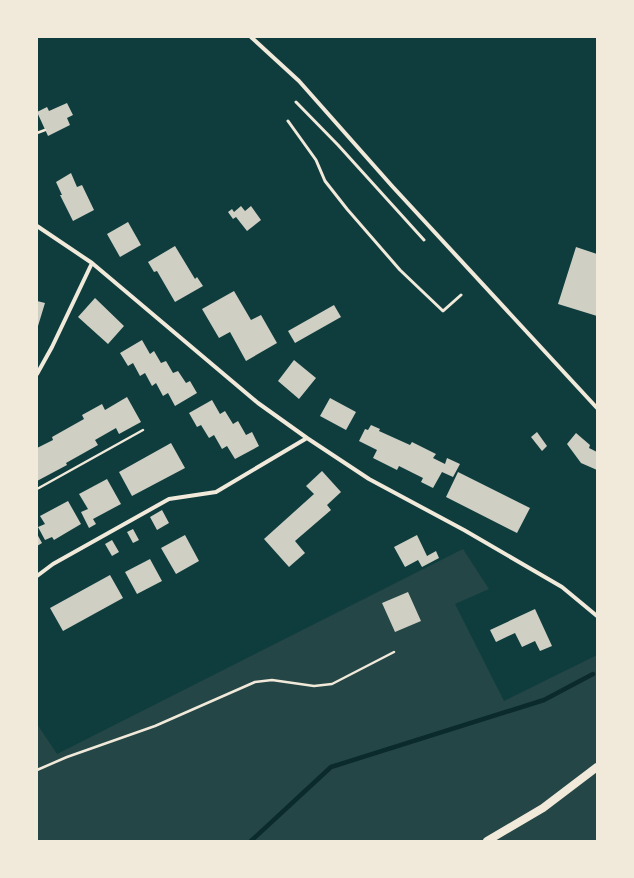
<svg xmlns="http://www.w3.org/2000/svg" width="634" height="878" viewBox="0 0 634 878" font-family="Roboto,sans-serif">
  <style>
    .green { fill: #244646 }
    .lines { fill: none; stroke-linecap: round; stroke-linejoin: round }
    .stream { stroke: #0a2a2b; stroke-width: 4.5 }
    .building { fill: #cfcfc3 }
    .path { stroke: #f1e9da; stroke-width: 2.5 }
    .service { stroke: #f1e9da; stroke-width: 3 }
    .minor { stroke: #f1e9da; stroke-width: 4 }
    .secondary { stroke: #f1e9da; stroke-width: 8 }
  </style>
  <rect width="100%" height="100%" fill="#0f3d3e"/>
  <path class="green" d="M463,549l26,40 -34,15 49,97 93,-46v186h-560v-117l20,30z"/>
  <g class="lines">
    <path class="stream" d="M251,841l80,-74 213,-67 49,-26"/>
  </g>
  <path class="building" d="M67,103l6,12 -6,3 3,7 -22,11 -11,-24 10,-5 2,4z
    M71,173l6,14 5,-2 12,25 -21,11 -13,-26h2l-6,-13z
    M241,206l4,5 6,-5 10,14 -14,11 -11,-14 -3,2 -5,-7 4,-3 2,3z
    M128,222l13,23 -21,12 -13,-23z
    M175,246l20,33 2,-2 6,9 -28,16 -18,-31 -3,1 -6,-10z
    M576,247l21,7v62l-39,-12z
    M234,291l17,29 10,-5 16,28 -31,18 -16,-29 -11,6 -17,-29z
    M95,298l29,28 -16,18 -30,-27z
    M37,301l8,2 -7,23 -1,-1z
    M334,305l7,12 -46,26 -7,-12z
    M142,340l8,14 4,-3 7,12 5,-2 7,12 5,-2 8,12 4,-2 7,12 -22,13 -7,-13 -5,3 -7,-13 -4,3 -7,-13 -5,3 -7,-13 -5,3 -8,-13z
    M294,360l22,18 -17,21 -21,-18z
    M127,397l14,25 -22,12 -3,-6 -21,12 3,5 -32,18 1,2 -30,16v-33l16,-8 -1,-3 32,-18 -2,-4 20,-11 3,6z
    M330,398l26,14 -10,18 -26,-14z
    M212,400l8,14 5,-3 8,13 5,-3 8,14 6,-3 7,14 -24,13 -8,-13 -5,3 -8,-14 -5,3 -8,-13 -4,2 -8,-14z
    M371,425l9,4 -1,2 31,14 2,-3 24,12 -3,4 12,6 2,-6 13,6 -7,13 -11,-5 -9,16 -12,-6 2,-4 -24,-12 -2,4 -24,-12 4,-8 -18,-9 6,-12 3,1z
    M537,432l10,14 -5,5 -11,-14z
    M576,433l14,12 -1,3 8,4v18l-16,-7 -14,-19z
    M171,443l14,25 -53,28 -13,-24z
    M322,471l19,21 -14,13 4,5 -36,31 10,12 -16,14 -25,-28 50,-45 -8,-8z
    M458,472l72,36 -13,25 -71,-36z
    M107,479l14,25 -28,15 3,5 -7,4 -8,-16 7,-3 -9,-15z
    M68,501l13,23 -27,16 -2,-3 -7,3 -7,-13 7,-3 -5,-8z
    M162,510l7,13 -12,7 -7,-13z
    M133,529l6,11 -6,3 -6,-11z
    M37,534l5,9 -5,3z
    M185,535l14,26 -23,13 -15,-26z
    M417,535l10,21 9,-5 3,7 -17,9 -4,-7 -13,7 -11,-20z
    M112,540l7,12 -7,4 -7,-12z
    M150,559l12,22 -25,13 -12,-22z
    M110,575l13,23 -60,33 -13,-23z
    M408,592l13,29 -26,11 -13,-29z
    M535,609l17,37 -12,5 -5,-10 -13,6 -7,-14 -19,9 -6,-12z"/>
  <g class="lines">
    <path class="path" d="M37,133l8,-3
      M37,489l106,-59
      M37,770l30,-13 88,-31 100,-44 17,-2 42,6 18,-2 62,-32"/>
    <path class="service" d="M296,102l42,43 86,95
      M288,121l28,39 9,21 22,28 53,61 43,41 18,-16"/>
    <path class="minor" d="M251,37l48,44 93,105 205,222
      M37,226l55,37 166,140 49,35 62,41 95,51 98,57 35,29
      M37,374l15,-27 40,-84
      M37,576l16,-12 116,-65 47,-7 91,-54"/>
    <path class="secondary" d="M487,841l56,-33 54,-41"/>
  </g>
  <rect width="634" height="878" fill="none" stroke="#f1e9da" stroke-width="76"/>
</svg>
